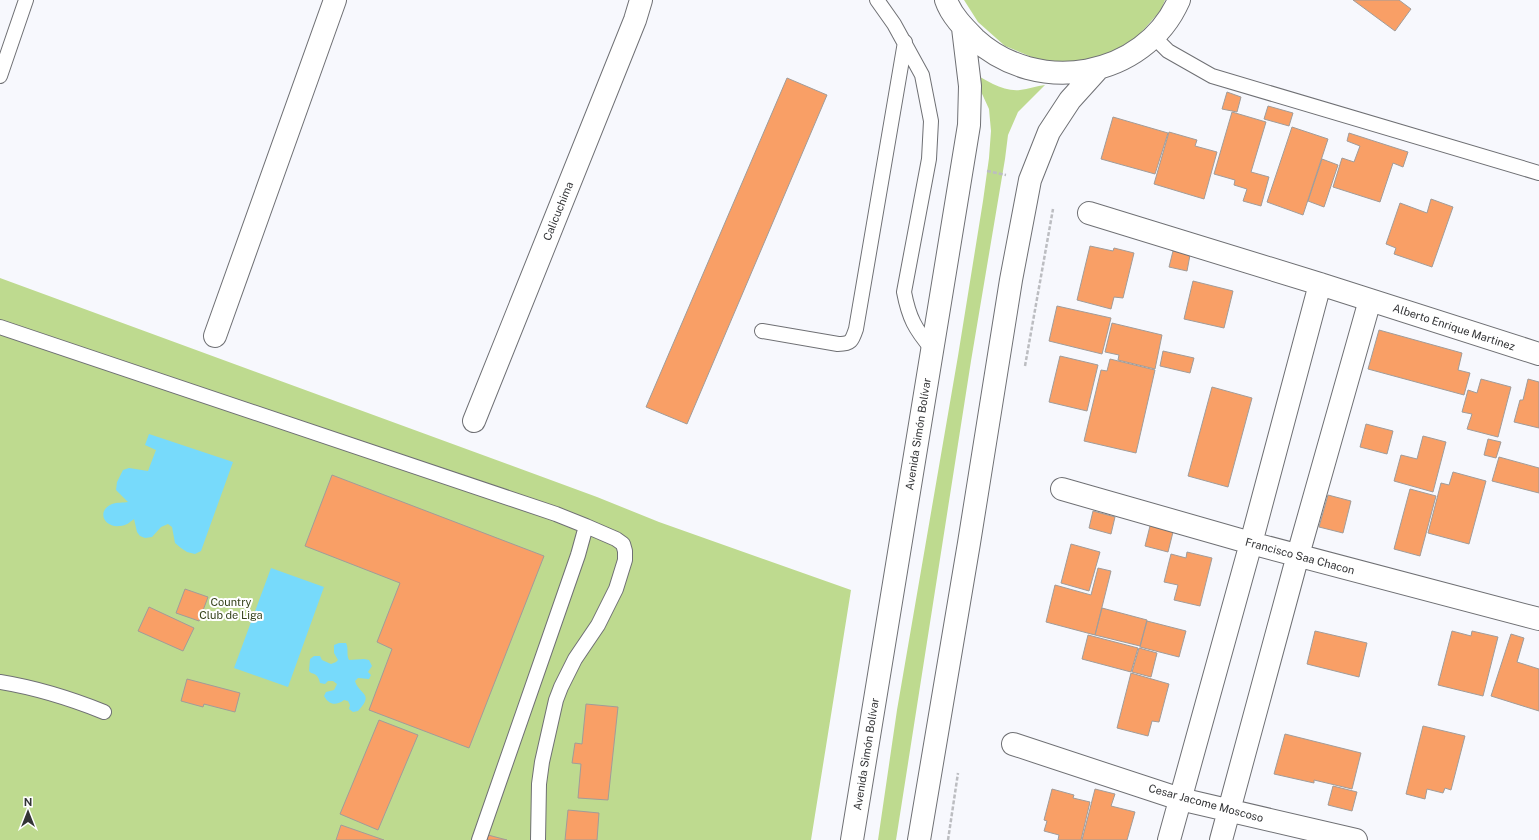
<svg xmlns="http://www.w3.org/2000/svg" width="1539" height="840" viewBox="0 0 1539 840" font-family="'Public Sans',sans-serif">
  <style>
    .green { fill: #beda8f }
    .water { fill: #77dafb }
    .building { fill: #f99f66; stroke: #a19c99 }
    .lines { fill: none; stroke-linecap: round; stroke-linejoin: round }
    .lane-casing { stroke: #6f7074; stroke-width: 16 }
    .street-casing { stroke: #6f7074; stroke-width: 24 }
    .highway-casing { stroke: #6f7074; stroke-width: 24 }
    .path { stroke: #bcbdc1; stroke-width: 2.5; stroke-dasharray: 4 2; stroke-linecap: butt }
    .lane { stroke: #fff; stroke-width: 14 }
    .street { stroke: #fff; stroke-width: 22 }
    .highway { stroke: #fff; stroke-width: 22 }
    .labels { text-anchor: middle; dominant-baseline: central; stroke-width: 4; stroke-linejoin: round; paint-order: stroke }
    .street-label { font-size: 11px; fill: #333436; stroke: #fff }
    .park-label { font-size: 11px; fill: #36431c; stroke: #fff }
  </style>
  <rect width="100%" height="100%" fill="#f7f8fd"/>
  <path class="green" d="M964,0h201l-4,10 -23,26 -29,18 -33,8 -37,-2 -34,-14 -27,-24z
    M972,72c13,8 32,20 48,18 8,-1 17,-4 25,-5l-27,27 -10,23 -3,24 -34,202 -75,479h-18l19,-130 61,-354 25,-155 6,-43 2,-27 -2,-22z
    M0,278l597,219 62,25 192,68 -40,250h-811z"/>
  <path class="water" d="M149,434l84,28 -32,89 -6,3 -8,-2 -6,-4 -6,-5 -3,-16 -4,-3 -7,3 -9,10 -7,1 -5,-2 -3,-4 -3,-13c-4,3 -8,7 -14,7 -16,2 -24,-15 -8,-22 5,-2 11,-1 16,-2l-12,-12 1,-8 6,-12 6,-2 19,3 8,-21 -11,-5z
    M271,568l53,19 -36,100 -54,-19z
    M339,643h7c3,6 0,11 3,17l15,-1 5,1 3,6 -4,6 3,3 -2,4 -11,-1 -3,3c4,14 20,12 3,30l-5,1 -4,-3 1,-4 -2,-4 -4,-1c-8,6 -15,5 -20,-4l2,-4 8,-2 3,-6 -4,-3h-5l-3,3 -5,-1c-1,-5 -3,-9 -9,-10l-2,-2 1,-12 4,-3h6l2,4 9,4 5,-2 2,-2 -4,-7v-8z"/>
  <path class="building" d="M1353,0h46l12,9 -16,22z
    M787,78l40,17 -140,329 -41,-17z
    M1227,92l14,5 -4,15 -15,-3z
    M1268,106l25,7 -4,13 -25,-7z
    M1232,112l34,10 -15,50 18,5 -8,29 -18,-5 4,-12 -13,-4 1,-5 -21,-6z
    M1113,117l55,16 -13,41 -54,-15z
    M1292,127l36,12 -25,76 -36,-13z
    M1169,132l28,8 -2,6 22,6 -13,47 -50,-15z
    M1349,133l59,19 -5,15 -10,-4 -13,39 -47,-15 9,-29 12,4 6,-16 -13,-5z
    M1322,159l16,6 -14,42 -16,-6z
    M1431,199l22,8 -21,60 -38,-13 2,-6 -10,-4 14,-41 27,10z
    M1090,246l23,5 1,-3 20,5 -11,45 -9,-1 -3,12 -34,-9z
    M1173,251l17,4 -3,16 -18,-4z
    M1193,281l40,10 -9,37 -40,-9z
    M1057,306l54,12 -9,36 -53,-13z
    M1112,323l50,12 -7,34 -37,-9 1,-5 -14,-3z
    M1379,330l83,23 -4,17 12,3 -6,22 -96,-26z
    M1163,351l31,7 -4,15 -30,-7z
    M1060,356l38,9 -11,46 -38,-9z
    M1110,359l45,11 -19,83 -52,-12 17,-71 6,1z
    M1481,379l30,8 -13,50 -31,-8 5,-15 -10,-2 6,-22 9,3z
    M1528,379l11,3v46l-25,-6 6,-22h3z
    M1212,387l40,11 -24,89 -40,-11z
    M1366,424l27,7 -6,23 -27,-7z
    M1423,436l23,6 -13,50 -39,-11 7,-26 16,4z
    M1488,439l13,3 -5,16 -12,-3z
    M1499,457l40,11v25l-47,-12z
    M1453,472l33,9 -17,63 -41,-11 13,-50 8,2z
    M332,475l212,81 -75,192 -100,-38 23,-61 -15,-7 23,-59 -95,-37z
    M1410,489l26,7 -16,60 -26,-7z
    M1328,495l23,6 -8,32 -24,-6z
    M1093,511l22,6 -4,17 -22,-6z
    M1150,526l23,6 -5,20 -23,-6z
    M1071,544l29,8 -11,39 -28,-8z
    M1187,552l25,6 -12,48 -26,-6 4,-15 -14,-3 7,-28 15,4z
    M1098,568l13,3 -16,64 -49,-13 9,-37 36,10z
    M185,589l23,8 -9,24 -23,-8z
    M149,607l45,21 -11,23 -45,-20z
    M1102,608l45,12 -7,26 -45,-11z
    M1147,621l39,10 -7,26 -39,-10z
    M1315,631l52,12 -8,34 -52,-13z
    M1452,631l19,5 1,-5 26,6 -15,59 -45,-11z
    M1511,634l13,4 -7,24 22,7v42l-48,-15z
    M1088,635l50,13 -7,24 -49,-13z
    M1139,648l18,5 -6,24 -19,-5z
    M1131,673l38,11 -10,38 -7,-1 -4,15 -31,-8z
    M187,679l53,14 -5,19 -31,-8 -1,3 -22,-6z
    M586,704l32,3 -10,93 -30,-2 3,-34 -9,-1 3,-20 7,1z
    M379,720l39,15 -40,95 -38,-16z
    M1423,726l42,10 -14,54 -6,-2 -2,5 -16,-4 -2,10 -19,-5z
    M1285,734l76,19 -9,36 -38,-9v3l-40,-9z
    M1333,786l24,6 -5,19 -24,-6z
    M1052,789l22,6 -1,3 17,4 -9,38h-23l1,-5 -15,-4 3,-10 -3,-1z
    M1095,789l20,5 -4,12 24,6 -8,28h-45z
    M568,810l31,3 -2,27h-32z
    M341,825l43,15h-48z
    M488,835l19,5h-20z"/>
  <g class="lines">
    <g class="lane-casing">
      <path id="lane" d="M877,0l17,24 28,51 9,46 -2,38 -25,133c5,26 11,37 28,57
        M1154,37l14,14 44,25 327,97
        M0,76l26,-76
        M0,327l556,187 30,12 -8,29 -99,285
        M762,331l76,13c13,0 14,-3 18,-15l49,-287
        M0,682c37,6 69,16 104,30
        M538,840l1,-56 3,-22 14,-62 5,-13 14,-28 23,-34 18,-36 9,-29v-9l-2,-7 -7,-5 -30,-13"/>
    </g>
    <g class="street-casing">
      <path id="street" d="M1089,213l231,71 219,70
        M215,336l120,-336
        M474,421l161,-401 6,-20
        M1062,489l189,54 288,76
        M1013,744l167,55 176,41
        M1169,840l82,-297 69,-259
        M1221,840l77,-285 72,-255"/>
    </g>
    <g class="highway-casing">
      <path id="highway" d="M946,0c5,15 18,28 29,39 62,57 169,40 204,-39
        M852,840l117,-715 1,-39 -7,-58
        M919,840l50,-297 42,-263 19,-100 19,-48 21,-32 28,-31"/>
    </g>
    <path class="path" d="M987,171l19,4
      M1025,366l28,-157
      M948,840l10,-67"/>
    <use href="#lane" class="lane"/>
    <use href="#street" class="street"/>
    <use href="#highway" class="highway"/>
  </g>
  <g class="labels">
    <g class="street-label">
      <text transform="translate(558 211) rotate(-68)">Calicuchima</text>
      <text transform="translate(1454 327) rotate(18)">Alberto Enrique Martinez</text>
      <text transform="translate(918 434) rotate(-81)">Avenida Simón Bolívar</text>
      <text transform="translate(1300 556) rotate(15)">Francisco Saa Chacon</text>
      <text transform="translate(866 754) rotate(-81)">Avenida Simón Bolívar</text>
      <text transform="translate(1206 803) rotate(15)">Cesar Jacome Moscoso</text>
    </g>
    <g class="park-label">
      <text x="231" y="602">Country<tspan x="231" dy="13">Club de Liga</tspan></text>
    </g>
  </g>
  <g transform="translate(28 812)" stroke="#ffffff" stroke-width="3" paint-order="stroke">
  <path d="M0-3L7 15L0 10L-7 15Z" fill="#333436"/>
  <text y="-6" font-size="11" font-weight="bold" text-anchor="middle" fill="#333436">N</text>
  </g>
</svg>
